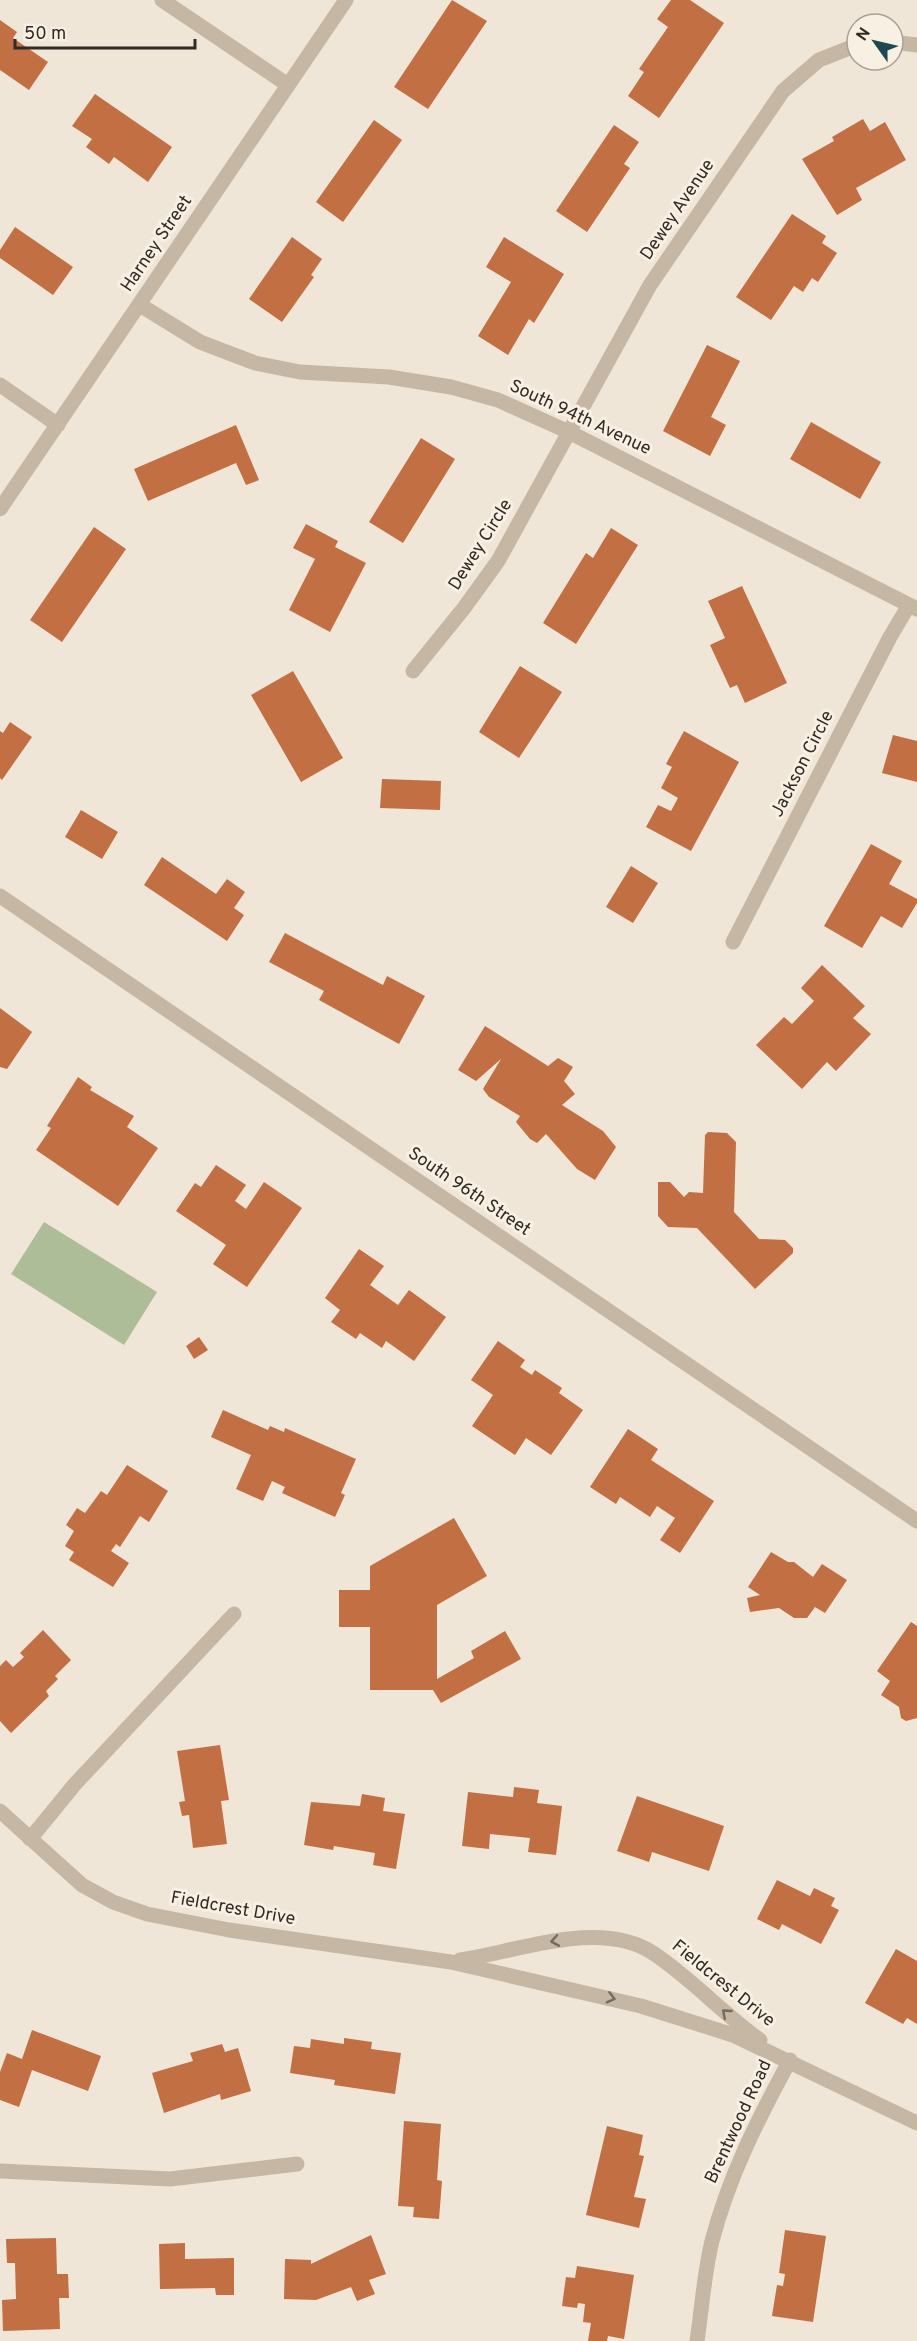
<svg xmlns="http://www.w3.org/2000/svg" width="917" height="2341" viewBox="0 0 917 2341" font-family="Overpass,sans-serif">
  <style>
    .green { fill: #adbd98 }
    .building { fill: #c16f43 }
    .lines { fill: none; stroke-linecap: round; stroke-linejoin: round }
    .minor { stroke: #c6b7a4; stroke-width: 15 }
    .oneway { stroke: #756a5e }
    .labels { text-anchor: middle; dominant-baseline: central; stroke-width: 6; stroke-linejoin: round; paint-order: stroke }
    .street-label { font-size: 18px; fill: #322b25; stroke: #f8f0e3 }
  </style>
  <rect width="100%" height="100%" fill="#efe6d7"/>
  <path class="green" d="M44,1222l113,70 -33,53 -113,-71z"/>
  <path class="building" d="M452,0l35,21 -59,88 -34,-22z
    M671,0h19l34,23 -65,95 -31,-22 16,-24 -5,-3 29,-42 -11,-8z
    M0,20l17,12 -4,6 35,24 -19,28 -29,-20z
    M95,94l77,53 -24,35 -34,-25 -5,7 -23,-17 6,-8 -20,-13z
    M863,119l7,12 15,-9 21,38 -50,28 6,12 -25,15 -35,-56 32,-18 -2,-4z
    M374,120l28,20 -59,82 -27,-20z
    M614,125l25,17 -15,22 6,4 -43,64 -31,-21z
    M792,214l34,22 -4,7 15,10 -19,29 -6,-4 -9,14 -9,-6 -23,34 -35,-23z
    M15,227l58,40 -20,28 -53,-37v-8z
    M292,237l30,22 -11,16 3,2 -32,45 -33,-23z
    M504,237l60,37 -30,49 -5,-4 -21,36 -30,-19 33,-54 -25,-15z
    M707,345l33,16 -29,56 15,8 -16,31 -47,-25z
    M811,422l70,40 -21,37 -70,-40z
    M236,425l23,55 -13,5 -10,-22 -88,38 -14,-32z
    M421,438l34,21 -52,84 -34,-21z
    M306,524l32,17 -3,6 31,16 -36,69 -41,-22 26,-51 -22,-11z
    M94,527l32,22 -64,93 -32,-22z
    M611,528l27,17 -62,99 -33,-21 43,-70 7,5z
    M742,586l45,97 -42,20 -8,-18 -7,3 -20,-43 15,-7 -17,-37z
    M520,666l42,26 -43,66 -40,-26z
    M293,671l50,87 -42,24 -50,-87z
    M10,722l22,15 -30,43 -2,-2v-47l3,2z
    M684,731l55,31 -48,89 -45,-24 12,-22 13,6 7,-13 -17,-10 11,-21 -6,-3z
    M893,735l24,6v41l-35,-9z
    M382,779l59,2 -1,29 -60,-2z
    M81,810l37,22 -16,27 -37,-22z
    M871,844l31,17 -13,23 28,15v4l-15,25 -21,-12 -19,32 -38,-22z
    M162,857l54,37 11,-15 18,13 -11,16 10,7 -17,26 -83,-56z
    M631,866l27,17 -25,40 -27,-16z
    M285,933l98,52 4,-9 38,20 -26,48 -80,-44 5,-9 -55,-29z
    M822,965l43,41 -12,12 18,16 -35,37 -9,-9 -25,27 -46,-44 28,-28 8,7 22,-23 -13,-13z
    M0,1008l32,24 -25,37 -7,-2z
    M485,1026l63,40 10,-8 15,9 -9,14 11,13 -13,11 41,26 13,16 -21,33 -18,-11 -31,-35 -9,9 -7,-4 -14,-17 4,-6 -31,-19 -6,-8 18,-30 -25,22 -18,-11z
    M78,1077l14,10 -2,3 44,26 -7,11 31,21 -40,58 -82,-56 15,-22 -4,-2z
    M708,1132l19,1 9,9 -2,70 25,27 26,1 8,8v5l-38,36 -58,-61 -29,-1 -10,-11v-34h12l14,15 5,-5 14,1 2,-58z
    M216,1165l30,20 -11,16 11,8 18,-27 38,26 -55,79 -34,-23 13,-19 -50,-34 19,-28 6,4z
    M359,1249l25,17 -14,19 28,20 11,-15 37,27 -32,44 -28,-20 -4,7 -22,-15 -4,6 -25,-17 9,-12 -15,-12z
    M199,1337l9,13 -14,9 -8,-13z
    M498,1341l27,19 -5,7 12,8 3,-5 27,18 -3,5 24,17 -32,45 -25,-17 -11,17 -43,-29 21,-31 -22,-15z
    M223,1410l45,20 2,-4 14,6 1,-4 71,31 -15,34 4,2 -10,22 -53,-24 3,-6 -13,-6 -9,20 -27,-12 15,-34 -40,-18z
    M628,1429l30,20 -7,11 63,41 -34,52 -20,-13 15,-22 -18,-12 -7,11 -30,-20 -4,7 -26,-17z
    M127,1465l41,26 -19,31 -9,-6 -20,31 -4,-3 -5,7 18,12 -16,24 -44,-27 5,-8 -9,-6 9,-15 -8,-6 11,-17 8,5 16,-22 6,4z
    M454,1518l33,58 -50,29v74l37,-21 -3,-7 34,-20 16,28 -80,44 -8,-13h-63v-63h-31v-37h31v-24z
    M771,1552l17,10h6l19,15 9,-13 25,16 -22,33 -10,-6 -8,11h-13l-15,-10 -29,4 -3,-14 13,-3 -12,-8z
    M911,1622l6,4v92l-11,3 -5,-3 -2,-11 -18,-12 9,-14 -13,-10z
    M43,1630l28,30 -16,16 3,3 -12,12 3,5 -38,37 -11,-12v-55l6,-6 7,7 11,-10 -4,-4z
    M220,1745l9,55 -8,1 6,43 -34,4 -4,-33 -7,1 -3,-14 6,-1 -8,-50z
    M514,1787l25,3 -2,13 25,3 -6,49 -28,-3 2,-14 -40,-4 -1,15 -27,-3 6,-54 45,5z
    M362,1794l23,4 -2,13 22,3 -9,55 -23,-4 2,-12 -41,-7 -1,4 -29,-5 7,-43 49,4z
    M637,1796l87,30 -15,45 -57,-19 -3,10 -32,-11z
    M777,1880l33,16 4,-8 21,10 -4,8 8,4 -18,34 -39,-20 -3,6 -22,-11z
    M896,1949l21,12v63l-10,-6 -4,6 -38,-21z
    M32,2030l69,26 -13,35 -56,-21 -13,37 -19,-7v-28l7,-19 15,6z
    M344,2038l28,4 -1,7 30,4 -6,41 -61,-9 1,-5 -45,-7 4,-27 16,2 1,-9 33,5z
    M222,2044l3,8 13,-4 13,43 -30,9 -1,-6 -56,19 -12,-40 41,-12 -3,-8z
    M404,2121l37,3 -4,56 5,1 -3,38 -26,-2 1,-10 -16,-1z
    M607,2126l36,9 -4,20 5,1 -10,41 12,2 -7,29 -53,-13z
    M785,2230l41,6 -13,86 -41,-6 5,-31 6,1 2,-12 -6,-1z
    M371,2235l15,39 -17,6 6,14 -18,7 -6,-14 -35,13 -32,-1 1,-40 26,1v4z
    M56,2238l1,36h11l1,24h-10l1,31 -57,2 -1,-31 14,-1 -1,-36h-8l-1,-24z
    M185,2243v16l49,-1v37h-18l-1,-7 -55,1 -1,-45z
    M577,2266l57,9 -10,64 -16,-3 -1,5h-19l3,-18 -8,-1 2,-18 -7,-1 -1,5 -15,-2 4,-29 9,1z"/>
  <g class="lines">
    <path class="minor" d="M162,0l126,85
      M893,42l24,3
      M140,305l60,37 55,21 45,9 89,5 62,10 47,13 71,32 348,177
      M0,385l58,40
      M0,509l346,-509
      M413,671l51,-63 34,-47 152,-276 133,-194 36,-31 38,-15
      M0,896l917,625
      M733,942l157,-305 19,-32
      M0,1811l82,74 31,17 34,12 82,16 222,32 190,44 92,29 184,88
      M30,1839l45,-55 159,-170
      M460,1960c56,-8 140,-42 193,-7 38,25 69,60 107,87
      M0,2171l170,8 127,-15
      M697,2341c5,-33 7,-68 15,-100 17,-65 46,-122 78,-181"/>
  </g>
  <defs><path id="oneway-chevron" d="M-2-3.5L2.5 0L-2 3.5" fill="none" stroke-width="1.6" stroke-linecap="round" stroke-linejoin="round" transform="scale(1.5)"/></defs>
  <g class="oneway">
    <use href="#oneway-chevron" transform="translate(555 1941) rotate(170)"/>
    <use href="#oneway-chevron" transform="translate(611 1998) rotate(14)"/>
    <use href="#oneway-chevron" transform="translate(726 2013) rotate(-139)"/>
  </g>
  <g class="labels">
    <g class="street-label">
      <text transform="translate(678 210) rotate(-56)">Dewey Avenue</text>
      <text transform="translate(157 244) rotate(-56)">Harney Street</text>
      <text transform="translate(580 418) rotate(25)">South 94th Avenue</text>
      <text transform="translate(481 545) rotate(-58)">Dewey Circle</text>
      <text transform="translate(803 764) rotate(-63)">Jackson Circle</text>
      <text transform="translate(469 1192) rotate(34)">South 96th Street</text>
      <text transform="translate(233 1909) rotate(10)">Fieldcrest Drive</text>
      <text transform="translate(723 1984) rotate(39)">Fieldcrest Drive</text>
      <text transform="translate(739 2122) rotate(-65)">Brentwood Road</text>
    </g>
  </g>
  <g transform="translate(875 42) rotate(304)"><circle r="28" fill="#f8f0e3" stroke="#a9a197" stroke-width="1.5"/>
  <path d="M0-4.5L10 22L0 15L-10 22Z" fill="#1d4851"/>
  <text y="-9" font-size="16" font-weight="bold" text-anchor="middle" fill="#322b25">N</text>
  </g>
  <path d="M15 39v9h180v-9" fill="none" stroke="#322b25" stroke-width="3"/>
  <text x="24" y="39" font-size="18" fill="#322b25" stroke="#f8f0e3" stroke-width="4.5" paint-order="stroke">50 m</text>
</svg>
